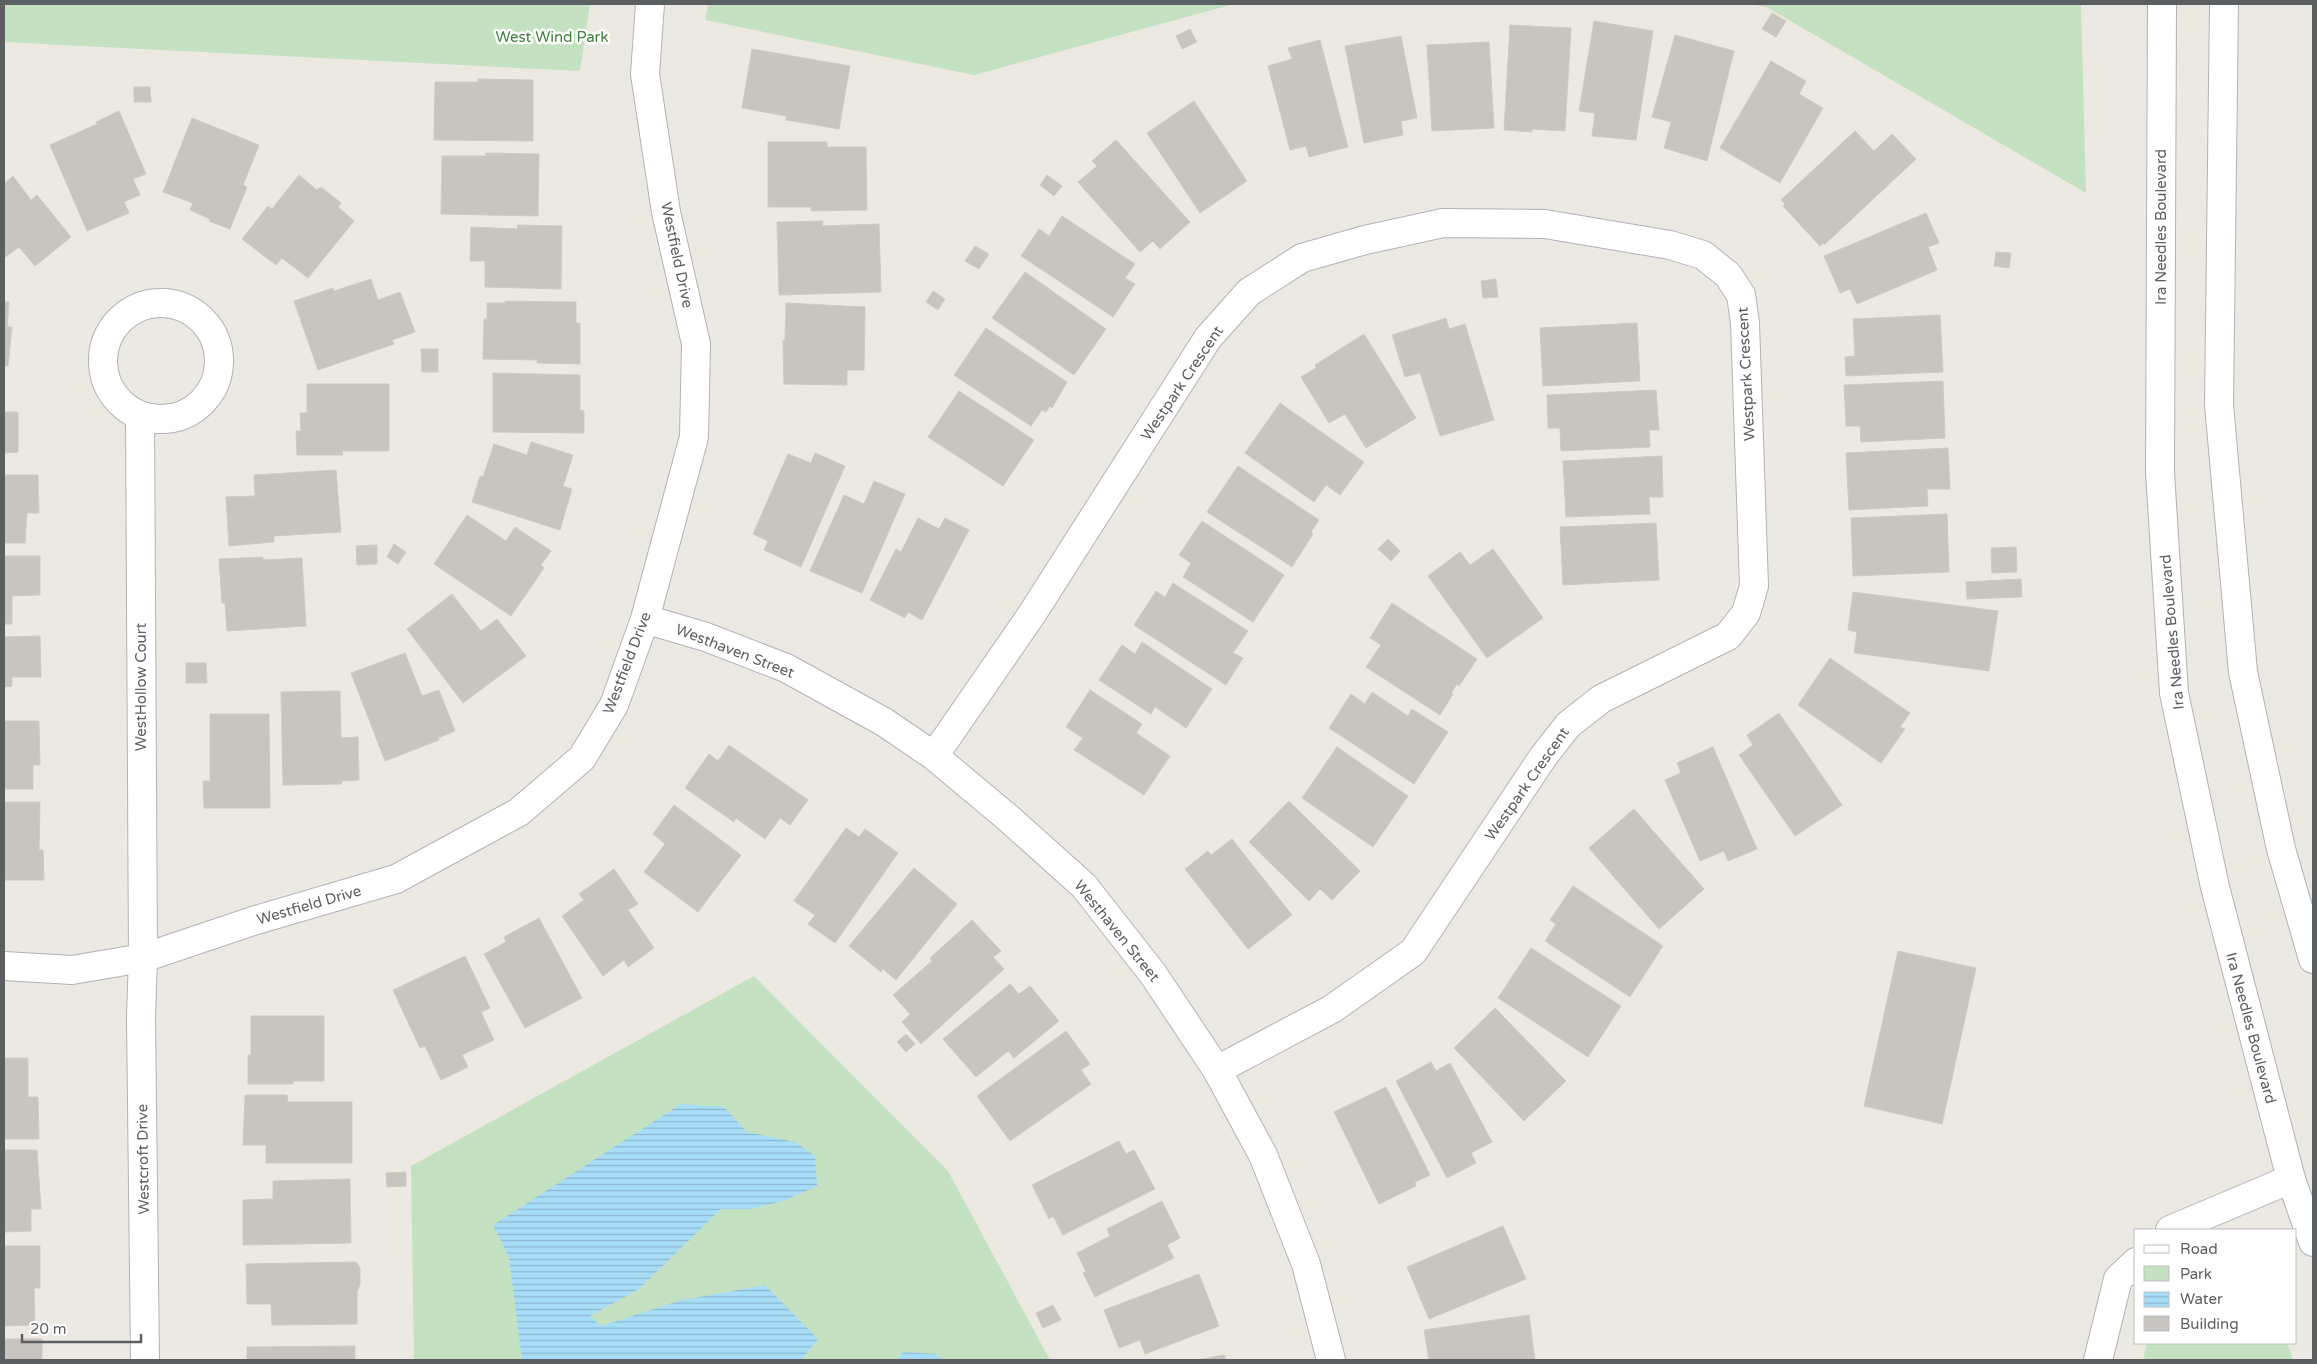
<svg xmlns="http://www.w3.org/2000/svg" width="2317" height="1364" viewBox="0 0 2317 1364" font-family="'Varela Round',sans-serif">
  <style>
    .green { fill: #c4e2c1 }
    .water { fill: url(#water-rules) }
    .building { fill: #c8c4bf; stroke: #d1cac2 }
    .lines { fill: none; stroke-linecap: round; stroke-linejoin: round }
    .minor-casing { stroke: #b0b4b7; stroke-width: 30 }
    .secondary-casing { stroke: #afb3b7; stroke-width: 30 }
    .minor { stroke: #fff; stroke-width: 28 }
    .secondary { stroke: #fff; stroke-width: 28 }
    .labels { text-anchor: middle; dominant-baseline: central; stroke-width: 5; stroke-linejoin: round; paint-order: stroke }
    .park-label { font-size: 15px; fill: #3f813c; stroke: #fff }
    .street-label { font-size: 15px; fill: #5b5f62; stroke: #fff }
  </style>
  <defs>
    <pattern id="water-rules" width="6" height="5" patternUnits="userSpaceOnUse" patternTransform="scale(1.25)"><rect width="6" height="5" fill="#a8ddf8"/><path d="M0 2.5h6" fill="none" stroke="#8cb6cc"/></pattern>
  </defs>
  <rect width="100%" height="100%" fill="#ece9e3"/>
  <path class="green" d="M4,4h586l-10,67 -576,-29z
    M708,4h526l-260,71 -269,-55z
    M1752,4h329l5,189 -318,-185z
    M754,976l194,195 102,189h-636l-3,-194z
    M2147,1343h140l6,17h-150z"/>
  <path class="water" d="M681,1104l43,3 23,25 48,10 20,14 2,30 -31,14 -34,9h-31l-82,80 -49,27 11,10 81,-26 83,-15 53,54 -17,21h-279l-13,-103 -16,-32z
    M904,1352l33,2 6,6h-47z"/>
  <path class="building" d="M1772,13l14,8 -10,16 -14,-8z
    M1594,21l59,10 -17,109 -44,-4 3,-23 -16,-2z
    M1510,25l61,3 -6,103 -33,-2v3l-28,-2z
    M1190,29l7,13 -15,7 -6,-13z
    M1675,35l59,16 -27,110 -43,-13 7,-26 -19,-5z
    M1401,36l16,82 -16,3 2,14 -39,8 -19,-97z
    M1320,40l28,107 -39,10 -3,-11 -16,4 -22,-84 24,-7 -4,-11z
    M1489,42l5,86 -62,3 -5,-86z
    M752,49l98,17 -11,63 -53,-9v-4l-44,-8z
    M1771,61l35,20 -7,13 24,14 -43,75 -60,-35z
    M478,79l55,1v61l-99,-1 1,-58h43z
    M134,87h16l1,15h-17z
    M1194,101l53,80 -47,32 -53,-80z
    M119,111l27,63 -13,5 7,16 -16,7 5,11 -42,18 -37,-86 47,-21 -1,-2z
    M192,118l67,27 -16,40 4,2 -17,42 -21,-8 1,-2 -20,-9 3,-7 -30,-11z
    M1855,131l19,20 18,-17 24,25 -92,86 -1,-2 -3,3 -37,-40 2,-2 -4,-4z
    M1116,140l74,82 -30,27 -7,-8 -13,11 -62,-70 19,-16 -5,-5z
    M768,142h59v5h39l1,63 -56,1v-4h-43z
    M486,153l53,1 -1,62 -97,-2 1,-58h44z
    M299,175l18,15 4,-3 20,16 -3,4 16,14 -46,57 -26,-20 -6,7 -34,-26 26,-33 4,3z
    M1047,175l15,11 -8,10 -14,-11z
    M13,176l18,24 6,-5 34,42 -36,29 -16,-19 -15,11v-74z
    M1926,213l13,30 -11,4 9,23 -80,34 -7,-15 -10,4 -16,-37z
    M1062,216l73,48 -10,14 10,6 -22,33 -92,-61 18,-27 10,7z
    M823,221l-1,5 57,-2 2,68 -102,3 -2,-73z
    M517,225l45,1 -1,63 -76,-2v-26h-15l1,-34 47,2z
    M975,246l14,8 -10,15 -14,-8z
    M1996,252l15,1 -2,15 -15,-2z
    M1025,272l81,57 -32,46 -82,-57z
    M371,279l7,21 22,-8 15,40 -23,8 2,4 -76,26 -24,-69 39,-13 1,3z
    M1496,279l2,18 -15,1 -2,-17z
    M933,291l12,8 -7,11 -12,-8z
    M505,301l71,1v21h4v41l-43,-1v-3l-54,-1 1,-40h3v-16h18z
    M4,302h5l-2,25h5l-4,39h-4z
    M786,303l79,4 -1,63h-17v15l-63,-1 -1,-44h2z
    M1940,315l3,57 -97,4 -1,-19 10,-1 -2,-37z
    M1446,318l3,11 16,-5 29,96 -54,16 -20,-63 -15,4 -13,-42z
    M1637,323l3,58 -97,5 -3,-58z
    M986,328l81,54 -15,26 -2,-2 -4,6 -4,-2 -11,16 -77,-51z
    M1364,334l52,84 -50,30 -21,-34 -16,9 -28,-46 15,-9 -1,-3z
    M421,349h17v23h-16z
    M493,373l87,2v35l4,1v22l-91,-1z
    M1943,381l2,57 -84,4 -1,-16h-14l-2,-41z
    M307,384h82v67h-47l1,4h-46l-1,-24h5l-1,-18h7z
    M1656,390l3,40h-10l1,17 -89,4 -1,-23h-12l-1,-33z
    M959,391l75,49 -31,46 -75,-49z
    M1280,403l84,59 -24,33 -14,-10 -12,17 -69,-49z
    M4,412h14v40l-14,1z
    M531,442l42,13 -10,31 9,3 -12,41 -88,-28 8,-26 3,1 11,-33 33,11z
    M1948,448l2,41h-23l1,17 -79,4 -3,-57z
    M815,453l30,13 -44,101 -37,-17 4,-9 -15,-7 35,-80 23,9z
    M1662,456l1,41h-14l1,17 -84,3 -3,-56z
    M1238,466l81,54 -8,12 2,2 -21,33 -85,-55z
    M336,470l5,62 -67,4v6l-45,4 -3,-49 29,-1 -1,-21z
    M4,475h34l1,38h-12l-2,30h-21z
    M874,481l31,13 -43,99 -52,-22 34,-76 20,9z
    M1947,514l2,58 -96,4 -2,-58z
    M467,515l39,26 9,-14 36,24 -10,14 3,3 -33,48 -77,-52z
    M918,518l21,11 6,-11 24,12 -47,90 -14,-8 -3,6 -35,-18 26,-51 5,3z
    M1202,521l82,54 -31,47 -70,-45 8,-14 -12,-8z
    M1656,523l3,57 -96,5 -3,-58z
    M1388,539l12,12 -9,10 -13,-12z
    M394,544l12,8 -8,12 -11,-7z
    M377,545v19l-20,1 -1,-19z
    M2016,547l1,25 -25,1 -1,-25z
    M1493,549l50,69 -56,40 -59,-82 32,-24 10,13z
    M4,556h36v39l-28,1v28h-8z
    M263,557v3l39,-2 4,68 -79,5 -2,-28h-3l-3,-44z
    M2021,579l1,18 -55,2 -1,-17z
    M1173,583l75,48 -15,22 10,5 -17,27 -92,-60 22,-34 9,6z
    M1853,592l145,19 -9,60 -135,-18 3,-21 -9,-2z
    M452,594l29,37 16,-12 29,37 -63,47 -56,-74z
    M1392,603l85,56 -18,27 -2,-2 -6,9 2,1 -13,21 -74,-48 15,-22 -11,-7z
    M40,636l1,41h-29v9l-8,1v-50z
    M1142,642l70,47 -26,39 -31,-21 -4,7 -52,-34 23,-35 13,9z
    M405,653l17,43 17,-6 16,41 -17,7 1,2 -54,21 -34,-88z
    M1830,658l80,55 -10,14 5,2 -24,34 -83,-58z
    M186,663h20l1,20h-21z
    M1090,690l52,34 -6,9 34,23 -26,39 -70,-45 9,-12 -17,-11z
    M340,691l1,47 17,-1 1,43 -18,1 1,3 -59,1 -2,-93z
    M1372,692l36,24 4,-7 36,23 -34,52 -85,-56 22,-34 14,10z
    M1779,713l63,92 -47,31 -56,-81 14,-10 -6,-10z
    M210,714h59l1,94h-66l-1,-27h7z
    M4,721h35l1,44h-7v24h-29z
    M729,745l79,55 -18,25 -10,-7 -15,21 -29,-21 -2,4 -49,-34 24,-34 9,7z
    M1337,747l71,49 -35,51 -71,-49z
    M1713,747l44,102 -29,12 -4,-10 -24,10 -35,-81 16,-7 -4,-10z
    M1289,801l71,70 -28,29 -12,-11 -11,12 -60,-59z
    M4,802h36l-1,48h4l1,30h-40z
    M674,805l67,50 -43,57 -54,-40 21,-28 -12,-10z
    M1634,809l70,80 -45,40 -70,-81z
    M846,828l13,9 6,-8 33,24 -63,90 -27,-19 7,-9 -21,-14z
    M1232,839l60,76 -44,34 -63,-80 23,-18 3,4z
    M914,868l43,36 -61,76 -13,-11 -2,3 -32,-26z
    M614,869l24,35 -10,6 26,38 -26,19 -4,-7 -21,16 -41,-60 22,-16 -5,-6z
    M1573,886l90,60 -33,51 -85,-56 11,-17 -6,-4z
    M539,918l43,80 -57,30 -41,-74 22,-12 -2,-5z
    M972,920l29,31 -8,6 11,12 -83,75 -19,-22 8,-8 -17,-19 39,-34 -2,-3z
    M1531,948l90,58 -33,51 -90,-59z
    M1898,951l78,17 -34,156 -78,-18z
    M465,956l25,52 -9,4 13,28 -32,15 6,12 -27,13 -16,-34 -5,2 -27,-58z
    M1010,984l9,10 11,-8 29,35 -45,37 -6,-7 -32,26 -33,-38z
    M1495,1008l71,73 -42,40 -70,-73z
    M251,1016h73v65h-31v3h-45v-29h3z
    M1066,1031l24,33 -9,6 10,14 -81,57 -33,-45z
    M906,1034l9,10 -9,8 -9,-10z
    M4,1058h24v39h10l1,42h-35z
    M1431,1062l5,9 14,-8 42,79 -21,11 5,10 -29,15 -51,-97z
    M1386,1087l44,88 -15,7 1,4 -37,18 -45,-92z
    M245,1095h42l1,7h64v61h-86v-18h-23z
    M1119,1141l7,13 8,-4 21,39 -92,46 -10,-19 -4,3 -17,-34z
    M4,1150h33l4,59h-10v22l-27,1z
    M406,1172v14l-19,1 -1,-14z
    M350,1179l1,64 -108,2v-45l30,-1v-18z
    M1162,1201l18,37 -13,7 7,13 -79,39 -12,-24 3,-1 -9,-19 33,-17 -3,-7z
    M1503,1226l23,53 -97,40 -22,-52z
    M4,1246h36v42h-6l1,37 -31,1z
    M356,1262l4,6v17l-3,6v33l-85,1 -1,-21h-24l-1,-40z
    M1199,1274l20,52 -74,28 -5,-14 -21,8 -15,-38z
    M1053,1305l8,15 -18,8 -7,-15z
    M1529,1315l6,45h-106l-5,-30z
    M4,1339h38v21h-38z
    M355,1346v14h-108v-13z
    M1224,1355l2,5h-29z"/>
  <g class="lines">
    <g class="minor-casing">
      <path id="minor" d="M103 361a58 58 0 1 1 116 0a58 58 0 1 1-116 0Z
        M140,416l3,542 -2,59 4,343
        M645,619l61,18 80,31 98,54 50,34 73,61 77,69 69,88 64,96 46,85 43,109 25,96
        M934,756l98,-142 176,-276 41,-46 53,-34 63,-18 78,-17 102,1 125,21 33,10 25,20 13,20 4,28 9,263 -8,27 -18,23 -127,63 -33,26 -25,32 -130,195 -81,57 -115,61
        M4,966l68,4 71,-12 113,-38 140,-41 123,-67 63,-54 32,-53 31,-86 49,-182 2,-93 -30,-132 -21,-138 5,-70
        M2170,1230l121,-51
        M2098,1360l20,-81 18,-17"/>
    </g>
    <g class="secondary-casing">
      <path id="secondary" d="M2162,4l-2,469 14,220 41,194 76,292 22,63
        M2224,4l-5,401 24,267 38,177 32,110"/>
    </g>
    <use href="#minor" class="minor"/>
    <use href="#secondary" class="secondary"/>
  </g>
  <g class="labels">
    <g class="park-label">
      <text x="552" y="37">West Wind Park</text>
    </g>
    <g class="street-label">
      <text transform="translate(2161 227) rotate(-90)">Ira Needles Boulevard</text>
      <text transform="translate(677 255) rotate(78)">Westfield Drive</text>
      <text transform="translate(1746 374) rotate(-93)">Westpark Crescent</text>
      <text transform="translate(1182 383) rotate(-56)">Westpark Crescent</text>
      <text transform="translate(2172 632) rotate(-95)">Ira Needles Boulevard</text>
      <text transform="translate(735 651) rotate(21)">Westhaven Street</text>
      <text transform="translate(627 663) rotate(-69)">Westfield Drive</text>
      <text transform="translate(141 687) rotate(-90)">WestHollow Court</text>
      <text transform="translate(1527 784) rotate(-55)">Westpark Crescent</text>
      <text transform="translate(309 905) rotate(-16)">Westfield Drive</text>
      <text transform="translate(1117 931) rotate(51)">Westhaven Street</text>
      <text transform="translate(2251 1028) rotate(75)">Ira Needles Boulevard</text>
      <text transform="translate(143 1159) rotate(-91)">Westcroft Drive</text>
    </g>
  </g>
  <rect width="2317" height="1364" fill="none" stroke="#5b5f62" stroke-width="10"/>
  <rect x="2134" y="1229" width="162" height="115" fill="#ffffff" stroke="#bdbfc0"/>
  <rect x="2144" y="1245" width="25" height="8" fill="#ffffff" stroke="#bdbfc0"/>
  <text x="2180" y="1254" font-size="15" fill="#5b5f62">Road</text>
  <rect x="2144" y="1266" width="25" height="15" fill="#c4e2c1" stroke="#bdbfc0"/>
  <text x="2180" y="1279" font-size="15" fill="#5b5f62">Park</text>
  <rect x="2144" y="1292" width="25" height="15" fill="url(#water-rules)" stroke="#bdbfc0"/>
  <text x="2180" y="1304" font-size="15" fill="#5b5f62">Water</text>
  <rect x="2144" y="1316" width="25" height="15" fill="#c8c4bf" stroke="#bdbfc0"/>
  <text x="2180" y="1329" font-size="15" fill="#5b5f62">Building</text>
  <path d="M22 1334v8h119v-8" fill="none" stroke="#5b5f62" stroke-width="2.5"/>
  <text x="30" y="1334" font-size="15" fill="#5b5f62" stroke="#ffffff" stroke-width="4" paint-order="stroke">20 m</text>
</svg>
